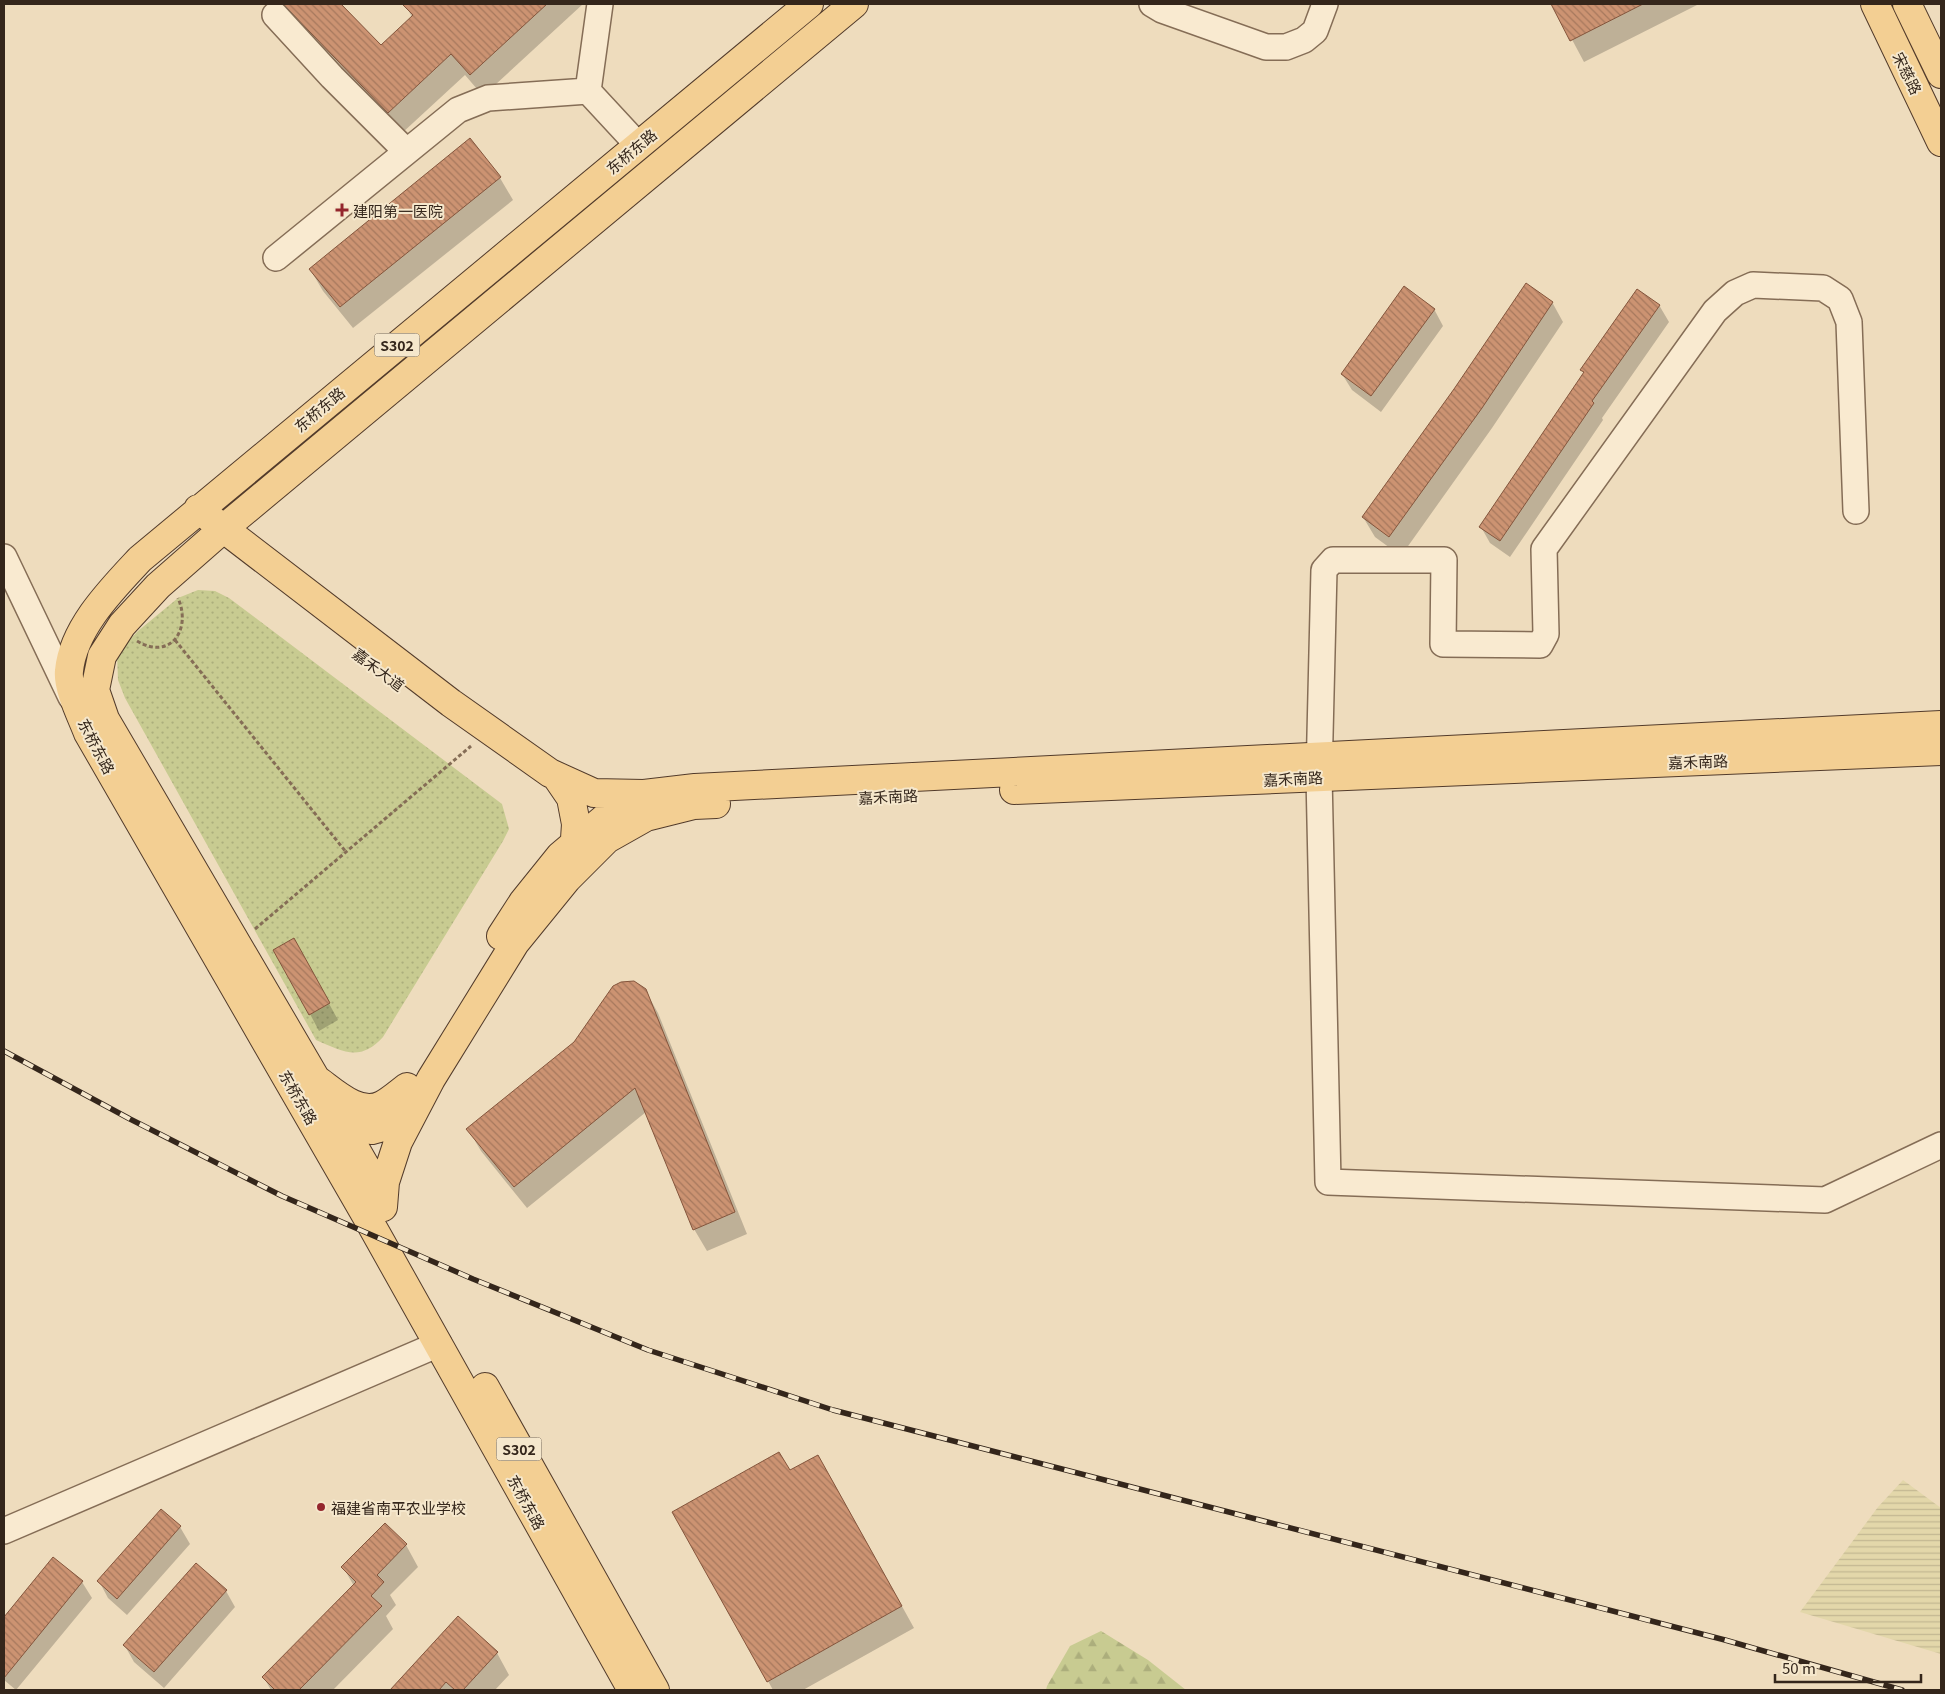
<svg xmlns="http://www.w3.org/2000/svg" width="1945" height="1694" viewBox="0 0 1945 1694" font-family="Georgia,'Noto Sans SC',serif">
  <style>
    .farmland { fill: url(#farmland-rules) }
    .grass { fill: url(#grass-dots) }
    .forest { fill: url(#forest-firs) }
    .shadow { fill: #0003 }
    .building { fill: url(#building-back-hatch); stroke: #84553c }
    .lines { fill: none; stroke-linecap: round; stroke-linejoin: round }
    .minor-casing { stroke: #856d56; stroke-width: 28 }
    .major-casing { stroke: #523b2b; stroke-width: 30 }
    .path { stroke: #856d56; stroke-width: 3; stroke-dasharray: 4 2.5; stroke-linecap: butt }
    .minor { stroke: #f9ead0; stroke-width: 25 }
    .major { stroke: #f3cf93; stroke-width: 28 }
    .rail-casing { stroke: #34261b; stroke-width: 5.5 }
    .rail { stroke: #f5e7cc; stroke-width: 4; stroke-dasharray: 11; stroke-linecap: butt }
    .poi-dot { fill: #94262d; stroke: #f5e7cc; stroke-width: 2 }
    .labels { text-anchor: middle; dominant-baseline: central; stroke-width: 4; stroke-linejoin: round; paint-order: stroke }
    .shield { fill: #f5e7cc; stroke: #6e6050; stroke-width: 1 }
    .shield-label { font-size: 14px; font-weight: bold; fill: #34261b }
    .street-label { font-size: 15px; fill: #34261b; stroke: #f5e7cc }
    .poi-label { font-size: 15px; fill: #34261b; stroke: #f5e7cc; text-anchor: start }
  </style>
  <defs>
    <pattern id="farmland-rules" width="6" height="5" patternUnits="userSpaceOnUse" patternTransform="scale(1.25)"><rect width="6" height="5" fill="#e3d7aa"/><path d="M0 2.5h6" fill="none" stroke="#c3b892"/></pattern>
    <pattern id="grass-dots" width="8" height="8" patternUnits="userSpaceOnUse" patternTransform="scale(1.25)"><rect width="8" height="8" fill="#c8cb91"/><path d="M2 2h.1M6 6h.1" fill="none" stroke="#acae7c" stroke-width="1.8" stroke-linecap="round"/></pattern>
    <pattern id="forest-firs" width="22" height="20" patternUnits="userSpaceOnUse" patternTransform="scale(1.25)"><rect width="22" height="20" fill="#c8cb91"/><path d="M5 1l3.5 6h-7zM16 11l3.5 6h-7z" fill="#acae7c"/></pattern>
    <pattern id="building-back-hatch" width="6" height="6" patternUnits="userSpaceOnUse" patternTransform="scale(1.25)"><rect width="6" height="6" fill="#cc9372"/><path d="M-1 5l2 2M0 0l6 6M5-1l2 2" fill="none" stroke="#a6785d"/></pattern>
  </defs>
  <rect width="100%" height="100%" fill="#eedcbd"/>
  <path class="farmland" d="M1903,1480l38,28v146l-141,-42 78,-105z"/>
  <path class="grass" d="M198,590l17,1 14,7 273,206 7,25 -6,12 -120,196c-23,25 -39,15 -67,3l-191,-342 -7,-18 -1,-27 21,-22 40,-33z"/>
  <path class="forest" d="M1101,1631l47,29 38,30h-140l1,-4 23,-40z"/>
  <path class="shadow" d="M268,4h71l42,43 31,-30 -5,-9 5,-4h171l-100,92 -18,-21 -64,59z
    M1553,4h146l-115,58z
    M500,178l13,22 -160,128 -30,-37 -13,-22z
    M1552,302l11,20 -71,106 -91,128 -26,-19 -12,-20z
    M1659,305l10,17 -67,96 1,2 -93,137 -20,-14 -9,-16 103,-153 -2,-4z
    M1434,309l9,17 -62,86 -29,-22 -10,-16z
    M303,956l35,64 -19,11 -9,-17z
    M645,990l13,23 89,221 -40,17 -13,-22 -48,-117 -119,96 -46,-57 -13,-22z
    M790,1472l41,6 83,150 -111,62h-30l-99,-178z
    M161,1511l19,16 10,17 -63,71 -19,-17 -9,-17z
    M406,1545l12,22 -28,28 6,10 -10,11 7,13 -60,61h-62l-7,-12 90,-92 -11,-19z
    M53,1558l29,24 10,16 -76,92 -12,-10v-61z
    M226,1591l9,16 -71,81 -30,-26 -9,-16z
    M458,1618l39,35 12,22 -14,15h-103z"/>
  <path class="building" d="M283,4h58l40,41 32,-30 -11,-11h145l-77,71 -19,-21 -63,59z
    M1551,4h92l-73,37z
    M470,138l31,39 -161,130 -31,-38z
    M1526,283l27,19 -71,106 -93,129 -27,-20 92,-128z
    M1404,286l31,23 -64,87 -30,-22z
    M1637,289l23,16 -68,96 2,2 -94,138 -21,-14 105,-155 -4,-2z
    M294,938l36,65 -21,12 -36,-65z
    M634,981l12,8 89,223 -42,18 -58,-142 -121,99 -48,-58 108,-87 39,-56 8,-4z
    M779,1452l11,18 28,-15 84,151 -135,76 -95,-170z
    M161,1509l20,17 -64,73 -20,-18z
    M385,1523l22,21 -30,31 7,7 -13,14 11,10 -83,84h-24l-13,-13 94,-95 -15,-15z
    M53,1557l30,24 -79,97v-61z
    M196,1563l31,27 -73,82 -31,-27z
    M458,1616l40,36 -35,38h-8l-9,-8 -7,8h-49z"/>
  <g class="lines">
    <g class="minor-casing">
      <path id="minor" d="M600,4l-12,87 50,54
        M1152,4l10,6 104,37h20l18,-7 11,-9 10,-27
        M275,15l57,62 74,74
        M276,258l182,-148 30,-12 100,-7
        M1856,511l-7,-189 -9,-23 -17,-11 -70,-3 -18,8 -20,18 -171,238 2,85 -6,11 -97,-1 1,-84h-111l-9,10 -5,206 9,406 497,18 116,-55
        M4,557l67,140
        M4,1531l435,-187"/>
    </g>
    <g class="major-casing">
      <path id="major" d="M1875,4l66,138
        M1907,4l34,70
        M198,509l253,194 99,70 44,20 50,1 51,-6 1246,-63
        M556,776l15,22 5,26 -2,30
        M1014,790l927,-39
        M501,936l22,-34 37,-46 59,-50 24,-12
        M320,1087l48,84 15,35
        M407,1087c-8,6 -17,14 -25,18 -23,12 -49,-14 -66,-26l-211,-360 -10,-29 7,-34 20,-31 36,-39 65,-57 631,-525
        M333,1116l16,9 23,5 25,-7 17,-17
        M383,1207l2,-25 13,-40 33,-63 84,-136 52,-64 40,-40 39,-22 48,-12 22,-1
        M485,1387l170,303
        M632,1690l-264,-471 -280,-486c-6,-16 -21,-45 -19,-62 4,-43 43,-82 71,-112l669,-555"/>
    </g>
    <path class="path" d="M175,640l171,212
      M137,641c33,20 55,-11 41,-43
      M255,929l216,-183"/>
    <use href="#minor" class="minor"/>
    <use href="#major" class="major"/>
    <g class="rail-casing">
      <path id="rail" d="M4,1051l126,68 152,77 191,83 175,71 185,60 892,230 177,50"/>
    </g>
    <use href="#rail" class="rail"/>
  </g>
  <g class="poi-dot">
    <path d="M339.5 202.5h5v5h5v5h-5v5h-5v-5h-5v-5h5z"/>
    <circle cx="321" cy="1507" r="5"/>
  </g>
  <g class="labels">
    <g class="shield">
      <rect x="374.5" y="333.5" width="45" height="23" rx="4"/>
      <rect x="496.5" y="1437.5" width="45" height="23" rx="4"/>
    </g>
    <g class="shield-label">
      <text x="397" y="345">S302</text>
      <text x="519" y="1449">S302</text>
    </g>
    <g class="street-label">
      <text transform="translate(1908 73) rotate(64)">宋慈路</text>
      <text transform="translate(631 151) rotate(-40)">东桥东路</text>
      <text transform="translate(319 409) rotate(-40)">东桥东路</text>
      <text transform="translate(379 669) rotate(37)">嘉禾大道</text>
      <text transform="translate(97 746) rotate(62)">东桥东路</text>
      <text transform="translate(1698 761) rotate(-2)">嘉禾南路</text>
      <text transform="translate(1293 778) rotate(-3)">嘉禾南路</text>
      <text transform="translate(888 796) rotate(-3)">嘉禾南路</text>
      <text transform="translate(299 1097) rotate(60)">东桥东路</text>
      <text transform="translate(527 1502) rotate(61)">东桥东路</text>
    </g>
    <g class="poi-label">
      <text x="353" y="210">建阳第一医院</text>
      <text x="331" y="1507">福建省南平农业学校</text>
    </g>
  </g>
  <rect width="1945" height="1694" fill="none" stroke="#34261b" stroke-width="10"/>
  <path d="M1775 1674v8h146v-8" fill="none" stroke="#34261b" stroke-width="2.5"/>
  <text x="1782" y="1674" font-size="15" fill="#34261b" stroke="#f5e7cc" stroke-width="4" paint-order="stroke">50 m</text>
</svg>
